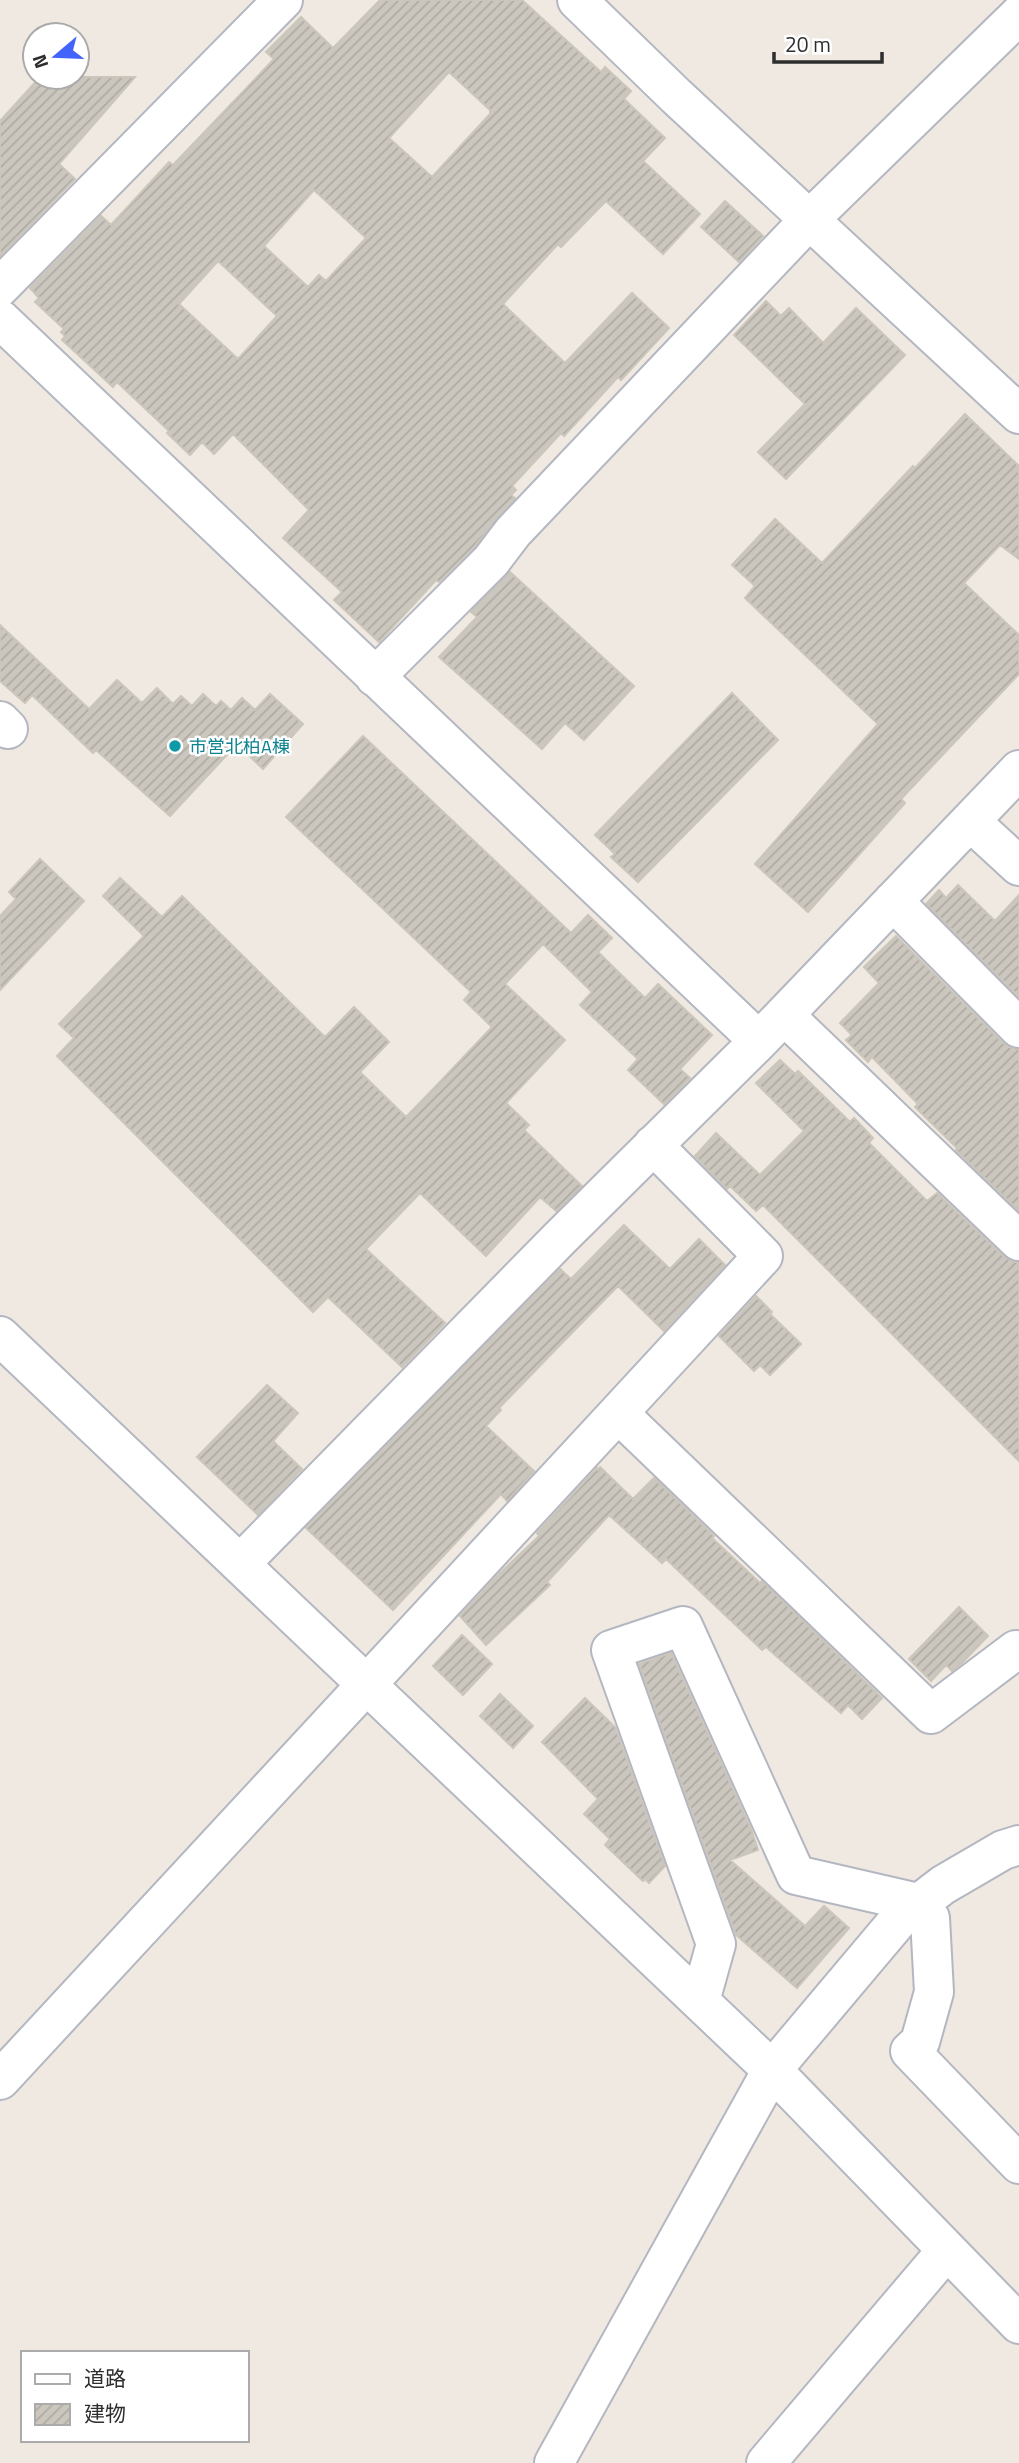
<svg xmlns="http://www.w3.org/2000/svg" width="1019" height="2463" viewBox="0 0 1019 2463" font-family="'Titillium Web','Noto Sans JP',sans-serif">
  <style>
    .building { fill: url(#building-hatch); stroke: #cbc5ba; stroke-width: 2; fill-rule: evenodd }
    .lines { fill: none; stroke-linecap: round; stroke-linejoin: round }
    .minor-casing { stroke: #b4b7c1; stroke-width: 42 }
    .minor { stroke: #fff; stroke-width: 38 }
    .culture-dot { fill: #0f9aa8; stroke: #fff; stroke-width: 2.5 }
    .labels { text-anchor: middle; dominant-baseline: central; stroke-width: 5; stroke-linejoin: round; paint-order: stroke }
    .culture-label { font-size: 18px; fill: #0d838f; stroke: #fff; text-anchor: start }
  </style>
  <defs>
    <pattern id="building-hatch" width="6" height="6" patternUnits="userSpaceOnUse" patternTransform="scale(1.75)"><rect width="6" height="6" fill="#cbc7bf"/><path d="M-1 1l2-2M0 6l6-6M5 7l2-2" fill="none" stroke="#afaba4"/></pattern>
  </defs>
  <rect width="100%" height="100%" fill="#efe9e1"/>
  <path class="building" d="M380,0h142l79,72 4,-5 26,24 -7,8 41,39 -22,23 57,53 -37,40 -57,-53 -45,46 -3,-3 -55,60 62,59 67,-70 37,35 -48,52 -3,-3 -54,59 -3,-3 -49,53 4,4 -5,5 4,3 -41,49 -35,35 -3,-2 -57,62 -45,-42 8,-8 -59,-54 26,-28 -76,-76 -19,20 -12,-12 -12,13 -23,-22 2,-2 -52,-49 -4,5 -51,-47 3,-4 -4,-4 3,-3 -29,-27 4,-4 -9,-10 71,-72 10,9 58,-63 4,3 101,-106 -8,-7 35,-35 32,31zM449,72l41,38v4l-58,63 -43,-39zM314,190l52,48 -40,43 -7,-6 -11,12 -44,-41zM218,261l59,55 -39,43 -59,-55z
    M40,77h95l-76,87 16,15 -75,77v-135z
    M725,201l38,35 -24,26 -38,-35z
    M766,301l15,15 8,-8 34,35 33,-35 49,47 -119,124 -28,-27 47,-48 -71,-69z
    M965,414l54,52v93l-19,-14 -36,38 55,52v39l-118,125 4,4 -97,109 -53,-48 123,-140 -133,-126 10,-12 -23,-21 43,-46 47,44 91,-97 2,2z
    M510,572l124,114 -50,54 -19,-17 -23,26 -103,-92 38,-40 -6,-5z
    M0,625l89,84 28,-29 25,23 15,-15 16,16 8,-8 11,10 11,-12 13,12 5,-5 10,9 11,-12 13,12 15,-16 33,30 -40,45 -26,-25 -67,72 -74,-66 -3,3 -61,-58 -7,8 -25,-22z
    M732,693l46,47 -140,142 -27,-25 4,-3 -20,-19z
    M363,736l208,197 17,-18 24,23 -14,14 47,46 13,-14 54,51 -32,34 10,9 -26,26 -36,-34 10,-11 -58,-54 12,-13 -49,-48 -38,40 60,56 -59,63 23,22 -5,5 58,56 -26,25 -16,-14 -54,59 -66,-63 -54,56 79,74 -43,44 -74,-70 -15,15 -256,-256 17,-18 -15,-14 85,-88 -41,-40 17,-18 42,39 20,-21 143,141 29,-30 35,35 -29,30 46,45 31,-32 55,-58 -28,-27 7,-8 -185,-175z
    M40,859l44,42 -84,89v-74l16,-17 -7,-7z
    M958,885l37,36 24,-26v102l-93,-93 13,-14 7,8z
    M896,936l107,107 10,6h6v162l-63,-61 1,-2 -42,-41 3,-3 -46,-47 -4,5 -22,-22 6,-5 -12,-12 39,-40 -15,-16z
    M780,1060l15,14 3,-3 52,51 4,-4 19,20 -4,5 58,58 10,-8 67,64 9,5h6v199l-256,-256 -7,6 -26,-25 -3,3 -32,-33 21,-23 44,42 44,-44 -48,-48z
    M624,1225l46,44 29,-30 26,26 -61,66 -46,-45 -57,58 -62,64 2,2 -15,16 48,45 -27,30 -6,-7 -108,116 -87,-82 254,-259 11,10z
    M756,1296l16,16 -2,2 31,30 -31,31 -10,-10 -6,6 -35,-35z
    M267,1385l31,28 -25,28 29,28 -44,46 -61,-58z
    M600,1467l33,32 21,-21 60,58 -2,2 48,45 2,-2 120,117 -20,21 -14,-14 -7,8 -75,-66 -4,3 -96,-91 -4,4 -53,-48 -62,67 3,3 -64,60 -26,-29 38,-41 41,-39 -2,-3 60,-65 1,2z
    M959,1607l29,29 -26,27 -10,8 -6,-6 -15,16 -22,-22z
    M462,1635l30,29 -29,31 -30,-29z
    M671,1653l80,176 7,21 -28,10 75,66 19,-20 25,22 -52,60 -61,-53 -97,-271z
    M500,1694l33,32 -20,22 -33,-32z
    M585,1698l30,29 50,139 -16,17 -4,-4 -2,2 -38,-36 5,-6 -26,-25 14,-15 -56,-57z"/>
  <g class="lines">
    <g class="minor-casing">
      <path id="minor" d="M577,0l99,96 343,318
        M0,287l283,-287
        M0,319l759,722
        M375,677l116,-116 22,-29 297,-313 209,-204
        M0,721l8,8
        M970,821l49,45
        M893,901l126,127
        M784,1015l235,226
        M0,1336l772,734 247,254
        M618,1413l145,-157 -110,-111
        M240,1564l320,-326 199,-197 260,-271
        M700,2001l16,-57 -105,-294 72,-24 113,249 122,28 12,15 4,74 -14,50 -10,9 109,113
        M0,2080l618,-667 313,301 85,-64
        M554,2463l218,-393 128,-152 43,-33 60,-35 16,-5
        M766,2463l181,-213"/>
    </g>
    <use href="#minor" class="minor"/>
  </g>
  <circle class="culture-dot" cx="175" cy="746" r="7"/>
  <g class="labels">
    <g class="culture-label">
      <text x="189" y="746">市営北柏A棟</text>
    </g>
  </g>
  <rect x="21" y="2351" width="228" height="91" fill="#ffffff" stroke="#ababab" stroke-width="2"/>
  <rect x="35" y="2374" width="35" height="10" fill="#ffffff" stroke="#ababab" stroke-width="2"/>
  <text x="84" y="2386" font-size="21" fill="#2e2e2e">道路</text>
  <rect x="35" y="2404" width="35" height="21" fill="url(#building-hatch)" stroke="#ababab" stroke-width="2"/>
  <text x="84" y="2421" font-size="21" fill="#2e2e2e">建物</text>
  <g transform="translate(56 56) rotate(251)"><circle r="33" fill="#ffffff" stroke="#ababab" stroke-width="2"/>
  <path d="M0-5L12 26L0 18L-12 26Z" fill="#4264fb"/>
  <text y="-10" font-size="19" font-weight="bold" text-anchor="middle" fill="#2e2e2e">N</text>
  </g>
  <path d="M774 52v10h108v-10" fill="none" stroke="#2e2e2e" stroke-width="3.5"/>
  <text x="785" y="52" font-size="21" fill="#2e2e2e" stroke="#ffffff" stroke-width="5" paint-order="stroke">20 m</text>
</svg>
